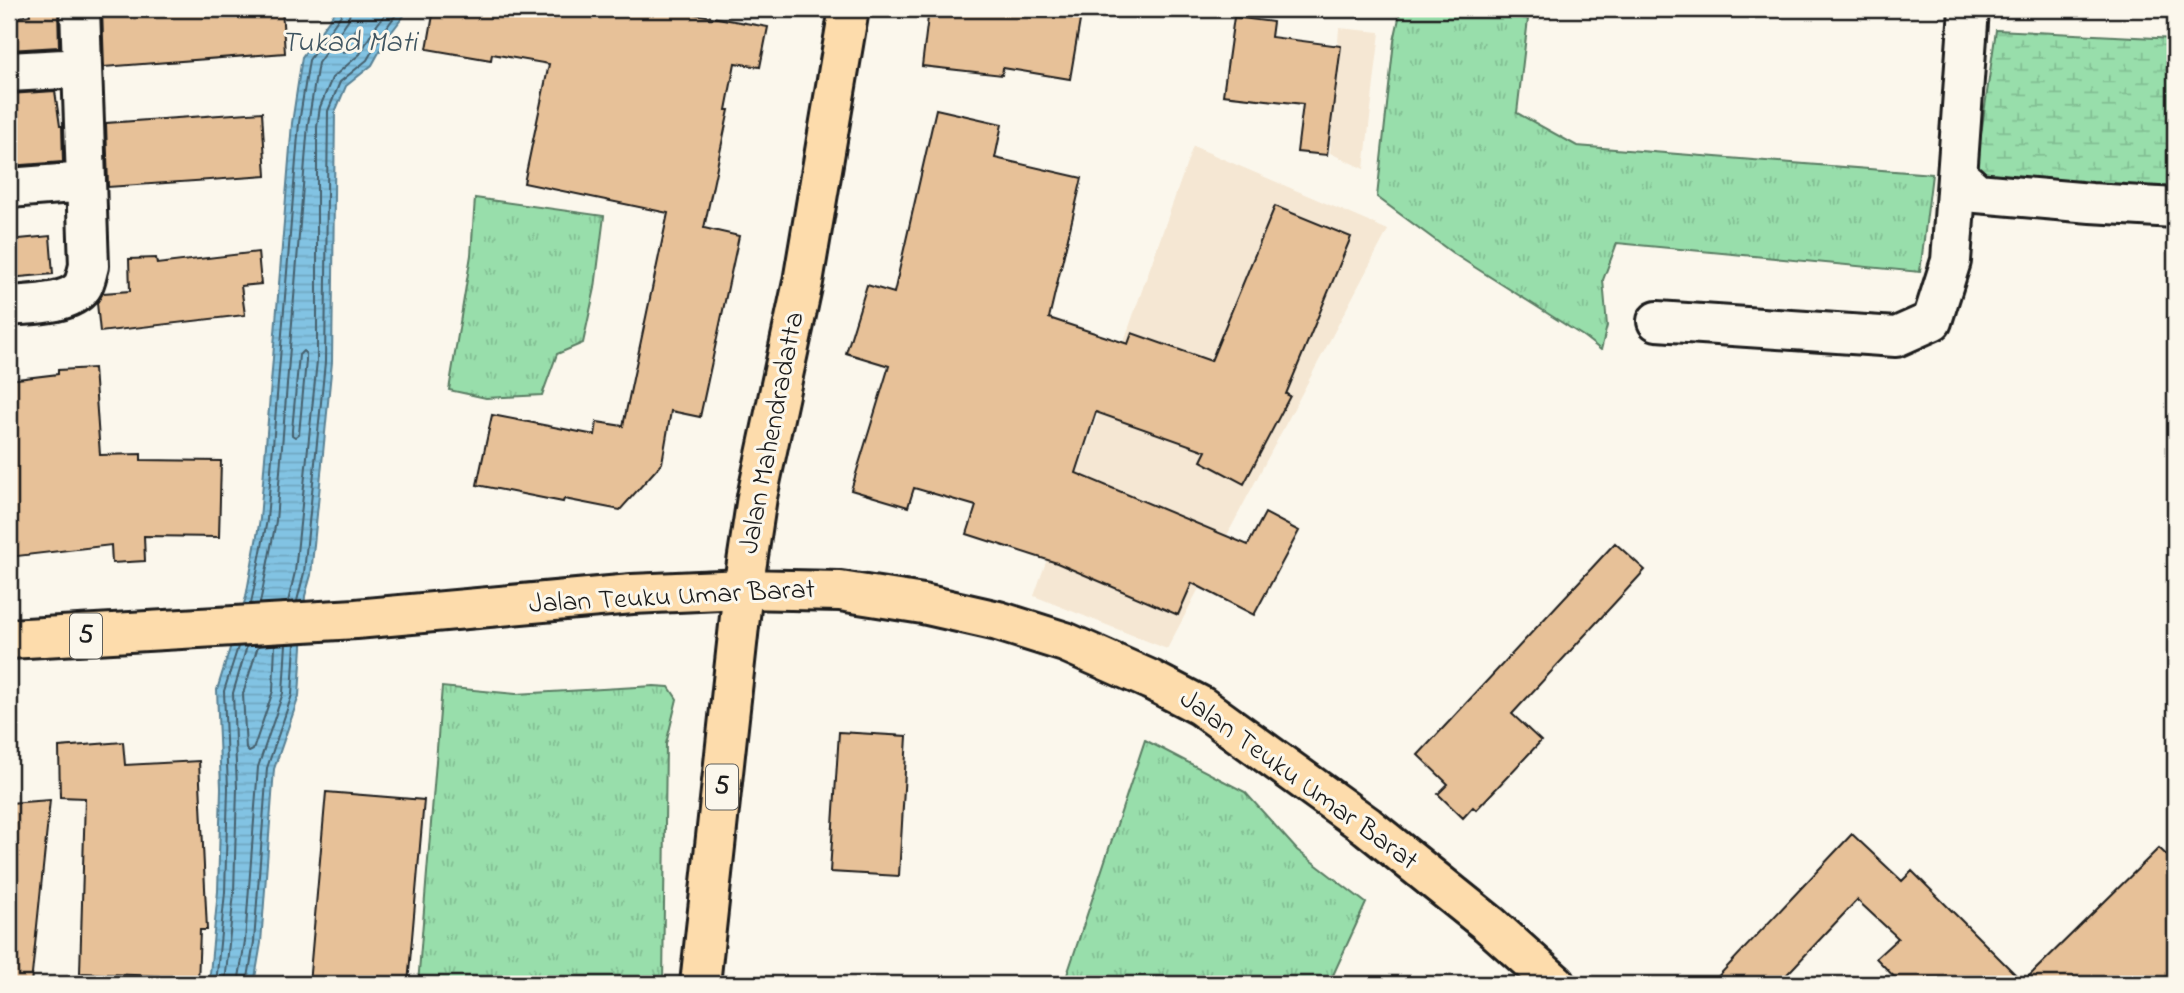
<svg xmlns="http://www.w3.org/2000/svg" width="2184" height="993" viewBox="0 0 2184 993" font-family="'Indie Flower',sans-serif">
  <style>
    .built { fill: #f5e7d3 }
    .grass { fill: url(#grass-tufts); stroke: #5a7d64; stroke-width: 2 }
    .wetland { fill: url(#wetland-marsh); stroke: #5a7d64; stroke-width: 2 }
    .water { fill: url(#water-rules); stroke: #598093; stroke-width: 2 }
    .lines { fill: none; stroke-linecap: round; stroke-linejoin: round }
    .shore { stroke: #455f6c; stroke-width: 2 }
    .building { fill: #e7c198; stroke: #1c1c1c; stroke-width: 2 }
    .minor-casing { stroke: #1c1c1c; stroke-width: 44 }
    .major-casing { stroke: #1c1c1c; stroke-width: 44 }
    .highway-casing { stroke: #1c1c1c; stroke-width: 44 }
    .minor { stroke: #fbf7ec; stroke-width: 38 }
    .major { stroke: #fddcac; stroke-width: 38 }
    .highway { stroke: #fddcac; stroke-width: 38 }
    .labels { text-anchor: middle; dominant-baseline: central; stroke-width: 6; stroke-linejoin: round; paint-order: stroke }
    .shield { fill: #fbf7ec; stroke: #5f5e5a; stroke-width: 2 }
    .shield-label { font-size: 26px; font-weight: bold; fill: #1c1c1c }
    .street-label { font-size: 28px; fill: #1c1c1c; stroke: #fbf7ec }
    .water-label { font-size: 30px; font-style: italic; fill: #405662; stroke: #fbf7ec }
  </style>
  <defs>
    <pattern id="grass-tufts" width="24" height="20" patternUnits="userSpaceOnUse" patternTransform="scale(1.75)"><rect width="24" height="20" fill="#98deab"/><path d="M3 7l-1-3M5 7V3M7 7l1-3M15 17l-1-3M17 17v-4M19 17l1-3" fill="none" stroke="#82be93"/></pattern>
    <pattern id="wetland-marsh" width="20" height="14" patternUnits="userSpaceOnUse" patternTransform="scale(1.75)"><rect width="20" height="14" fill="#98deab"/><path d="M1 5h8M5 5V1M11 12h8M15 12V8" fill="none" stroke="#82be93"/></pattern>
    <pattern id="water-rules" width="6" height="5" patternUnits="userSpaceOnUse" patternTransform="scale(1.75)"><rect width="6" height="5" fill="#82c3e3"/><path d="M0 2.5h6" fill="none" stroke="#70a7c2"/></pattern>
  </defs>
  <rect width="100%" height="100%" fill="#fbf7ec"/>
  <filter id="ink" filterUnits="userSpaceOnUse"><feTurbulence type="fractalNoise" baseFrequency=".0143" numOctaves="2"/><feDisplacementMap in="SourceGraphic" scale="14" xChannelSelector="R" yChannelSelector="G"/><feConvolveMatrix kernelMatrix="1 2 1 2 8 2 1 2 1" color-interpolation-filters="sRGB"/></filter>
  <g filter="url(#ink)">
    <path class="built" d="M1339,28l41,4 -16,137 -34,-16z
      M1193,146l195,84 -221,419 -133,-53z"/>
    <path class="grass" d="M1401,9h71l56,10 -11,94 60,33 355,28 -12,98 -303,-29 -14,37 4,46 -6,24 -18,-14 -129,-82 -77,-57 17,-156z
      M475,198l129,18 -9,72 -12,55 -26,11 -15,41 -56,3 -37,-8 22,-135z
      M654,686l15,1 8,12 -11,45 -3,240h-245l24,-297 74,7z
      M1145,740l100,52 52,58 69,53 -37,81h-265z"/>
    <path class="wetland" d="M1996,30l179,9v158l-191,-16 -8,-12z"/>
    <path class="water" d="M337,9h72l-22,29 -15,27 -26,21 -11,26 -3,250 -21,213 -6,21 -6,100 -25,73 -13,174 -7,41h-45l9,-93 3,-103 -4,-98 29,-93 14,-78 32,-396 10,-66z"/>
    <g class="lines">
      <path class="shore" d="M359,26l3,4c-4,9 -8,21 -19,22l-1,-5z
        M303,351l3,3v7l-7,73 -4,3 -3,-2v-5l7,-75z
        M297,601l7,-28 21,-211 3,-251 12,-29 27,-22 15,-26 18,-25
        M288,602l7,-30 22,-211v-234l3,-20 12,-29 28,-24 14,-25 15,-20
        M260,603l16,-82 32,-397 10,-61 30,-43 3,-11
        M251,604l16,-84 32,-397 10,-63 32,-45 1,-6
        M258,646l-15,48 3,55 3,3 4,-2 20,-59 2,-46
        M216,984l9,-92 3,-104 -4,-97 14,-44
        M225,984l9,-92 3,-104 -4,-95 14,-47
        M238,984l7,-43 13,-174 25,-74 3,-49
        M247,984l7,-42 13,-174 25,-73 3,-51"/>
    </g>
    <path class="building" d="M29,9h29l1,38 -50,3v-31l21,-4z
      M124,9h158l3,44 -181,14 -2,-57z
      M434,9h233l101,18 -8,40 -25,-4 -9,47h3l-25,118 35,8 -39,181 -29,-6 -9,52 -42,47 -56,-11 -1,3 -86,-17 15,-70 103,20 2,-13 26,4 45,-213 -144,-30 25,-119 -57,-10 -1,6 -64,-11z
      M929,9h153l-12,70 -67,-11 -1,7 -80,-9z
      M1234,17l39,5 -2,15 70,9 -14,109 -30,-3 6,-48 -80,-9z
      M55,91l5,35h2l1,36 -54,4v-72z
      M936,109l66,15 -7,34 87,20 -33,140 79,26 4,-11 79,28 64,-155 76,31 -65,157 4,2 -46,88 -43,-23 5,-10 -110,-39 -20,61 172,72 17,-32 34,18 -45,84 -62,-32 -14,32 -121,-52 -90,-29 9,-28 -62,-18 -6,19 -57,-17 38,-124 -43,-13 21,-68 27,8z
      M262,112l4,64 -158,11 -2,-64z
      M50,236l3,38 -44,4v-38z
      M258,252l3,32 -20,2 4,29 -145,17 -3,-29 6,-10 27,-2 -1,-32 27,-1 1,6z
      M94,368l6,87 41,-1v6l80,1 -2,76 -75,-1 1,25 -33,2 -1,-18 -102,12v-177l49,-6v-4z
      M1615,543l30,27 -133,144 29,27 -65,69 -3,-3 -10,11 -25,-24 10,-10 -30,-29z
      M839,732l68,4 -8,140 -69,-4z
      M123,742l2,23 74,-4 8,169h-7l-2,54h-39v-8l-79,-3 5,-175 -25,-1 -1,-50z
      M326,792l98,8 -16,184h-99z
      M50,800l-19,184h-22v-181z
      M1852,834l50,47 10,-10 111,111 136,-134 16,15v121h-274l-25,-26 22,-20 -41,-38 -79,84h-67z"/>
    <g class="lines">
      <g class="minor-casing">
        <path id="minor" d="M9,72l73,-4
          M1958,176l19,17 114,10 84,5
          M9,188l77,-6
          M9,306c20,-2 60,-1 73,-19 4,-6 5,-15 7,-21l-9,-257
          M1657,321l239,16 36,-16 19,-60 18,-252"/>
      </g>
      <g class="major-casing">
        <path id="major" d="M849,9l-46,273 -46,215 -14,92 97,2 83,13 75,17 67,21 86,38 50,26 166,120 122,98 67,60"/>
      </g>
      <g class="highway-casing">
        <path id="highway" d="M9,639l347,-20 276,-25 111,-5 -43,395"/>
      </g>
      <use href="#minor" class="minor"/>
      <use href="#major" class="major"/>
      <use href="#highway" class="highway"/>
    </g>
  </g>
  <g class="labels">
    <g class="shield">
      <rect x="70" y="613.5" width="32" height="45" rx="5"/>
      <rect x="706" y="764.5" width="32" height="45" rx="5"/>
    </g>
    <g class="shield-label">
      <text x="86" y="636">5</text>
      <text x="722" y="787">5</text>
    </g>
    <g class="street-label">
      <text transform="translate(773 433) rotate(-79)">Jalan Mahendradatta</text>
      <text transform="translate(672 598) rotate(-3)">Jalan Teuku Umar Barat</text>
      <text transform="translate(1298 781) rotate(36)">Jalan Teuku Umar Barat</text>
    </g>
    <g class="water-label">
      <text x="349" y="44">Tukad Mati</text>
    </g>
  </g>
  <rect width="2184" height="993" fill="none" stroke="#fbf7ec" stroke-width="35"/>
  <rect x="18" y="18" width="2149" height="958" fill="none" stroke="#1c1c1c" stroke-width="2.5" filter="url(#ink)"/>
</svg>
